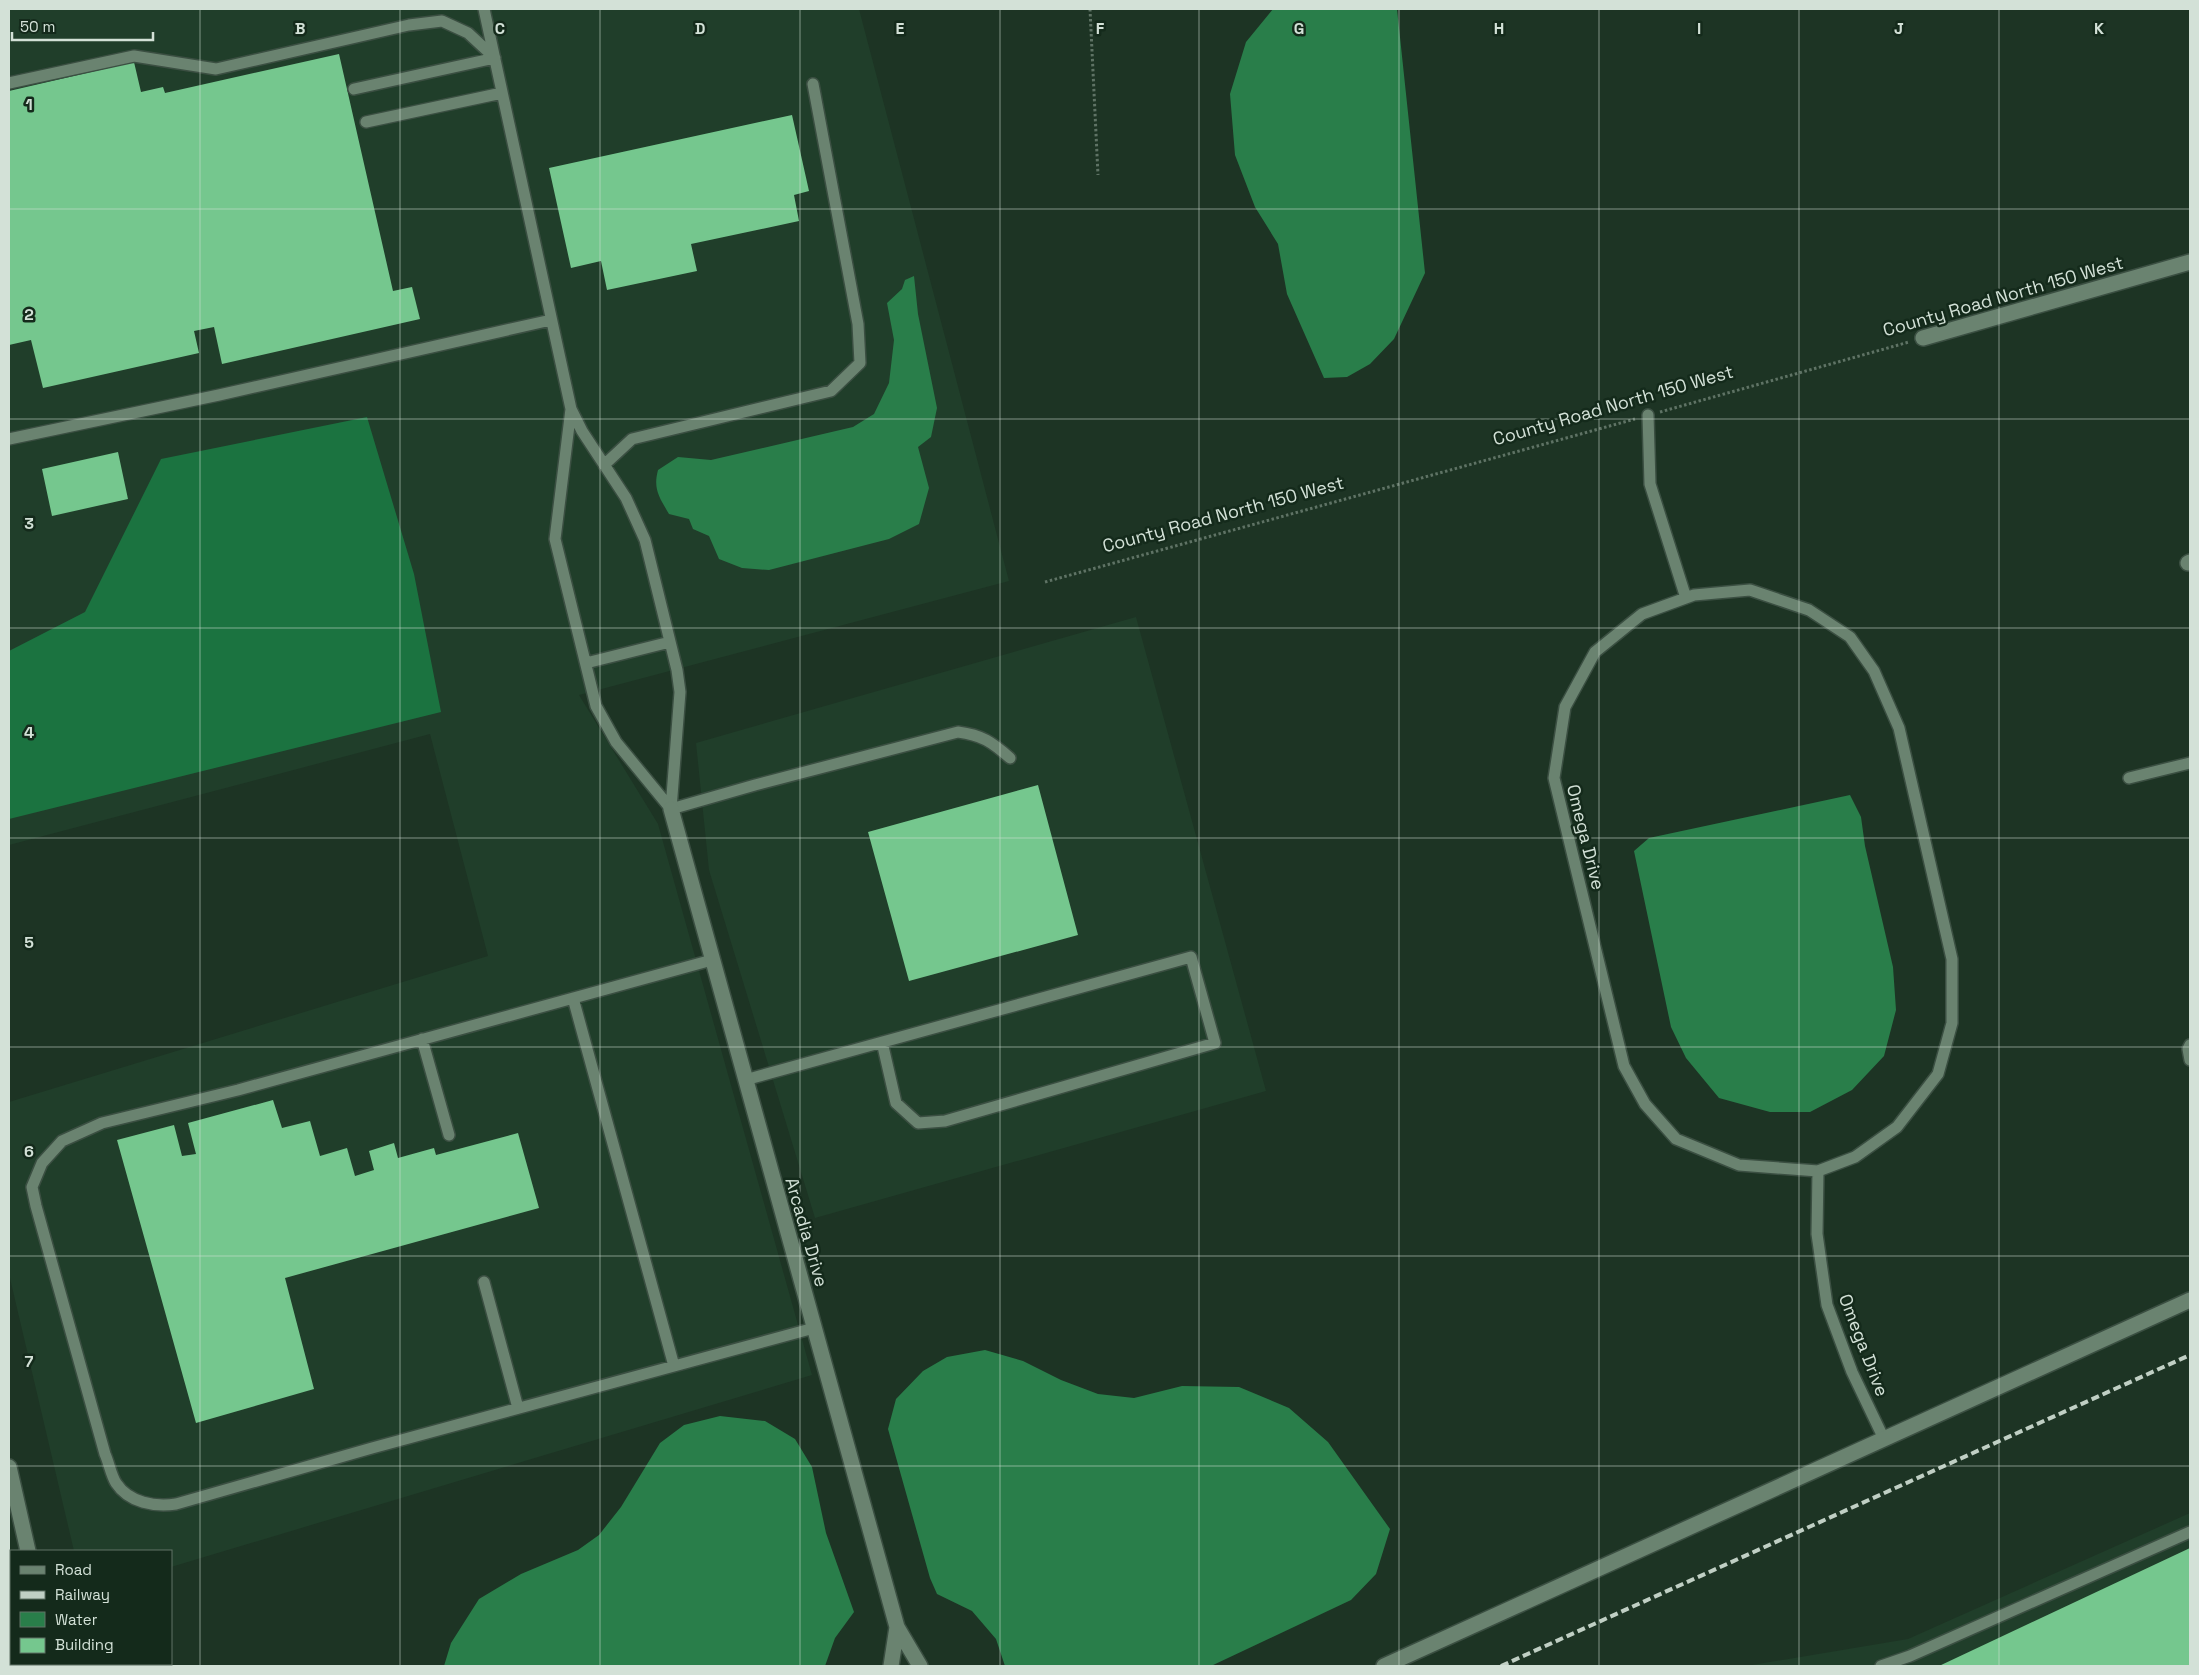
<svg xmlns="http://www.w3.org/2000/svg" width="2199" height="1675" viewBox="0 0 2199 1675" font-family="'Space Grotesk',sans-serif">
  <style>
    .built { fill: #203e2a }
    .forest { fill: #1b7340 }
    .water { fill: #297e4a }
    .building { fill: #75c78e }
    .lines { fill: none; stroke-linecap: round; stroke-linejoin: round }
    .lane-casing { stroke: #3b4f42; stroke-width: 14 }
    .street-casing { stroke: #3b4f42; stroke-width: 18 }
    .secondary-casing { stroke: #3b4f42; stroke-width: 18 }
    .path { stroke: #5f7365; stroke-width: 3; stroke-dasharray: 2.5 2.5; stroke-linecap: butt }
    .lane { stroke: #6a8370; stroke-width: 11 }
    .street { stroke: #6a8370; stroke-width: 15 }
    .secondary { stroke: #6a8370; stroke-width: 15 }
    .rail { stroke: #c0cfc4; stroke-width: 4; stroke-dasharray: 8 4; stroke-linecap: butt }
    .grid { fill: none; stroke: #d3e1d7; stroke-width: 1; stroke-opacity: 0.55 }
    .labels { text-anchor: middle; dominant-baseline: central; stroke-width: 5; stroke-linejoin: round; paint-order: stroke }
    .street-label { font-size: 18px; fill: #d3e1d7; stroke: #142a1b }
    .grid-label { font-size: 16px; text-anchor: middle; font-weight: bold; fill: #d3e1d7; stroke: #142a1b; stroke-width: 5; stroke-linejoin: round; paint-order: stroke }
  </style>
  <rect width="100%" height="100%" fill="#1d3424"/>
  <path class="built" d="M9,9h850l150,572 -430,114 79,129 154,551 -641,192v-16h-97l-65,-277v-172l479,-146 -58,-222 -421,111z
    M1136,617l130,474 -451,127 -106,-348 -13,-127z
    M2190,1513v153h-444l162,-27z"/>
  <path class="forest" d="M367,417l47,157 27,138 -432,107v-168l76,-39 76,-153z"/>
  <path class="water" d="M1273,9h124l28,264 -31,66 -24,25 -23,13 -23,1 -37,-84 -9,-50 -23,-37 -20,-52 -5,-61 16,-52z
    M914,276l4,38 19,94 -6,29 -13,10 11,41 -10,36 -30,15 -120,31 -27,-2 -23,-9 -10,-23 -16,-7 -4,-10 -20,-5c-10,-17 -16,-25 -11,-44l20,-13 33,3 142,-33 21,-13 15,-31 5,-43 -7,-37 15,-14 3,-9z
    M1850,795l11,22 4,29 28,121 3,43 -12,46 -32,34 -42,22h-40l-51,-14 -33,-40 -15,-31 -37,-176 15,-13z
    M985,1350l38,11 38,19 37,14 36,4 48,-12 57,1 50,21 39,34 62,87 -14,45 -25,26 -140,66h-206l-9,-27 -24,-28 -35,-17 -7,-16 -42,-149 8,-30 27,-28 24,-14z
    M720,1416l45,5 30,18 17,28 14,66 28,79 -19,26 -10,28h-381l7,-23 28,-44 42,-25 57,-24 21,-15 22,-28 39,-64 24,-18z"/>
  <path class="building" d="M339,54l54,237 19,-4 8,32 -198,45 -8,-37 -20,4 5,22 -156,35 -12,-48 -22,5v-254l125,-29 7,30 22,-5 2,6z
    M792,115l17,76 -15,4 5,26 -108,23 6,27 -90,19 -6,-29 -30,7 -22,-100z
    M118,452l10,47 -76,17 -10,-47z
    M1038,785l40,150 -169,46 -41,-149z
    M273,1100l9,28 28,-7 10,35 27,-8 8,28 19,-6 -5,-19 25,-8 4,15 36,-10 2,7 82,-22 21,75 -254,70 29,111 -118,34 -79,-283 57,-15 8,31 14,-2 -8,-31z
    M2190,1548v118h-251z"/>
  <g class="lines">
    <g class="lane-casing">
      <path id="lane" d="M484,9l87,400 11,22 44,67 19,42 32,130 3,22 -9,117 -55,-67 -20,-36 -41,-167 16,-130
        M9,83l125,-27 82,13 193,-44 33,-4 26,12 27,25
        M354,89l141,-31
        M366,122l136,-29
        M1648,415l2,69 36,114
        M9,439l210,-44 332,-75
        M604,465l28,-26 199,-48 29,-28 -2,-39 -45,-240
        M1750,590l59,20 41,27 24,34 25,57 53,231v64l-14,51 -41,53 -42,30 -37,14 -79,-6 -63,-26 -31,-35 -21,-38 -70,-288 11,-71 30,-55 47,-38 52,-19z
        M586,663l84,-21
        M2129,778l61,-15
        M671,809l84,-24 203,-53c24,3 34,10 52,26
        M712,960l-474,130 -136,33 -40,18 -20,22 -10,24 4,19 69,248c4,9 6,21 11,29 13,20 39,24 60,21l196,-56 442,-120
        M573,998l101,368
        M422,1039l27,96
        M2190,1045l-2,4 2,11
        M745,1080l446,-123 24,86 -270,78 -27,2 -22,-20 -14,-61
        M1818,1171l-1,63 10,71 25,67 32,67
        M484,1282l34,126
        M9,1566l2,-1
        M1881,1666l29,-10 280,-124"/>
    </g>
    <g class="street-casing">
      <path id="street" d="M1923,338l267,-76
        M2188,563l2,-1
        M671,809l226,818 -6,39
        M9,1467l19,84
        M897,1627l23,39
        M53,1664l1,2"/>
    </g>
    <g class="secondary-casing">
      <path id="secondary" d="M1384,1666l806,-366"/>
    </g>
    <path class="path" d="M1090,9l8,166
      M1660,412l249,-70
      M1045,582l590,-163"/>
    <use href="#lane" class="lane"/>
    <use href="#street" class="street"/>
    <use href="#secondary" class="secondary"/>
    <path class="rail" d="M1501,1666l689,-311"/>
  </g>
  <path class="grid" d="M200,9v1657M400,9v1657M600,9v1657M800,9v1657M1000,9v1657M1199,9v1657M1399,9v1657M1599,9v1657M1799,9v1657M1999,9v1657M9,209h2181M9,419h2181M9,628h2181M9,838h2181M9,1047h2181M9,1256h2181M9,1466h2181"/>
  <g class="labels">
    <g class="street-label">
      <text transform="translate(2003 296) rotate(-16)">County Road North 150 West</text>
      <text transform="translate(1613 405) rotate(-16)">County Road North 150 West</text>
      <text transform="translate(1223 514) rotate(-15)">County Road North 150 West</text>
      <text transform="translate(1586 837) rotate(76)">Omega Drive</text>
      <text transform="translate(807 1232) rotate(74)">Arcadia Drive</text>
      <text transform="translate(1864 1345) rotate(69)">Omega Drive</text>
    </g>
  </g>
  <g class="grid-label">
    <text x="300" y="34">B</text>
    <text x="500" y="34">C</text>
    <text x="700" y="34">D</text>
    <text x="900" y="34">E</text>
    <text x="1100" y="34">F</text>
    <text x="1299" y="34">G</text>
    <text x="1499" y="34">H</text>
    <text x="1699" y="34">I</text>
    <text x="1899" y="34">J</text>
    <text x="2099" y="34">K</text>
    <text x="29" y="110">1</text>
    <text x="29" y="320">2</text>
    <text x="29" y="529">3</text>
    <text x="29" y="738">4</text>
    <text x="29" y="948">5</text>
    <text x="29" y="1157">6</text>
    <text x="29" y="1367">7</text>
  </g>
  <rect width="2199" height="1675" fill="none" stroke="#d3e1d7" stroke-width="20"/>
  <rect x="10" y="1550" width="162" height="115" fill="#142a1b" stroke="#607366"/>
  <rect x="20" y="1566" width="25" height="8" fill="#6a8370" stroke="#607366"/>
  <text x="55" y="1575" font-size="15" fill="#d3e1d7">Road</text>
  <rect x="20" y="1591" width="25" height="8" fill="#c0cfc4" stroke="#607366"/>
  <text x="55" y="1600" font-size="15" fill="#d3e1d7">Railway</text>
  <rect x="20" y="1612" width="25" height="15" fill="#297e4a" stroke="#607366"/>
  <text x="55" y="1625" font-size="15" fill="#d3e1d7">Water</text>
  <rect x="20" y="1638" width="25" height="15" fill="#75c78e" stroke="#607366"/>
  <text x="55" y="1650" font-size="15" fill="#d3e1d7">Building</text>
  <path d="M12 32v8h141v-8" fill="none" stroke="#d3e1d7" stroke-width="2.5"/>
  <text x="20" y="32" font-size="15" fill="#d3e1d7" stroke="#142a1b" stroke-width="4" paint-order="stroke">50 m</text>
</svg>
